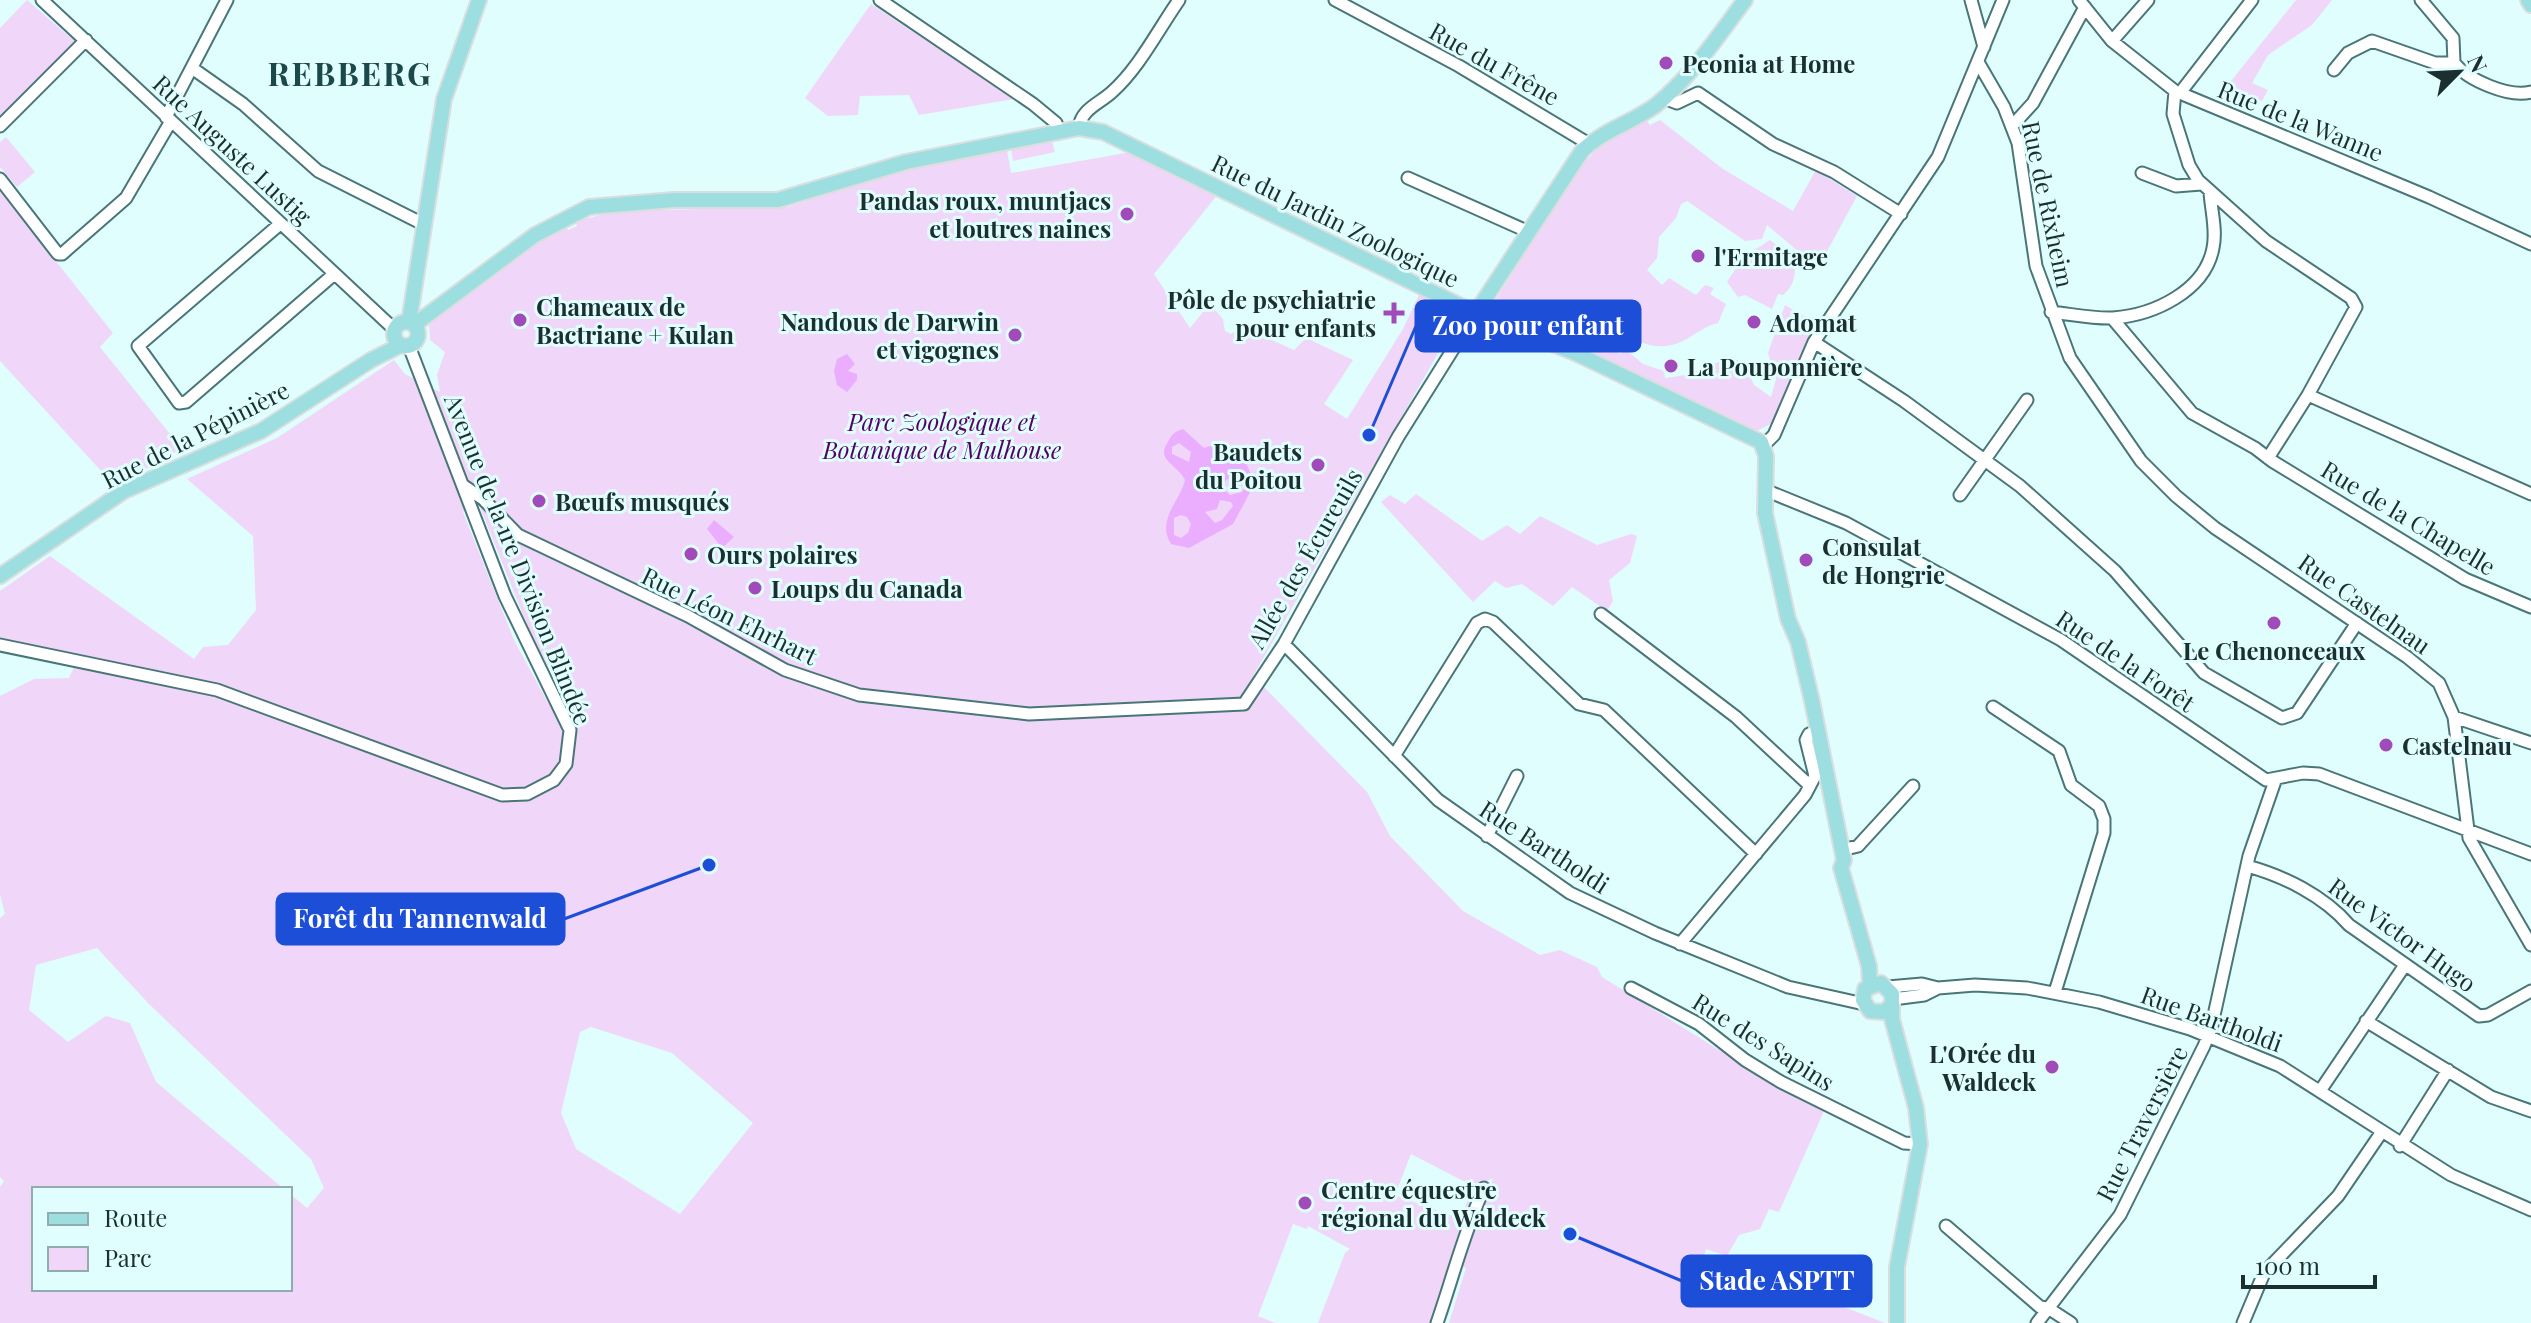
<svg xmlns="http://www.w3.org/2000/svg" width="2531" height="1323" viewBox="0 0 2531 1323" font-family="'Playfair Display',serif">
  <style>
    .green { fill: #f0d6f8; fill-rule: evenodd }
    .water { fill: #ebadfe; fill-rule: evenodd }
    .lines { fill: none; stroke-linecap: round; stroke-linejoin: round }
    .minor-casing { stroke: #497677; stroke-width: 15 }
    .major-casing { stroke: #dbdede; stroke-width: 18 }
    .minor { stroke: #fff; stroke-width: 11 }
    .major { stroke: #9ddfe1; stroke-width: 14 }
    .poi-dot { fill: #a04bb9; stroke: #e1fefe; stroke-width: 3 }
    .labels { text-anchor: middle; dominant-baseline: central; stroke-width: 6; stroke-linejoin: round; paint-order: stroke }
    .street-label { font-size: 24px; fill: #1c2f30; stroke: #e1fefe }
    .poi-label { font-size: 24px; font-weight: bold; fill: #1c2f30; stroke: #e1fefe; text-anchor: start }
    .park-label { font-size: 24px; font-style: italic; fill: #530067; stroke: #e1fefe }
    .district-label { font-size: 32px; font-weight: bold; letter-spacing: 2px; fill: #1b484a; stroke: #e1fefe }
    .leader { fill: none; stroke: #1d4ed8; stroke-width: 3 }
    .callout-dot { fill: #1d4ed8; stroke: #e1fefe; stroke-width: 3 }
    .callout { fill: #1d4ed8; stroke: #1d4ed8; stroke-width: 3 }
    .callout-label { font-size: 26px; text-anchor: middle; font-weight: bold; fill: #fff }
  </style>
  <rect width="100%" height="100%" fill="#e1fefe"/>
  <path class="green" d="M27,0l51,44 -78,76v-92z
    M2296,0h36l-20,25 -44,30 -16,28 16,7 -6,11 -35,-15z
    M871,4l143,95 -95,16 -10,-20 -49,1 -2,19 -30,1 -23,-18z
    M1645,119l5,6 10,-5 63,49 70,42 23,-41 41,26 -33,61 -18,1 -39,-33 -5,14 -17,2 -58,-40 -6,3 -5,14 -17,19 -2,21 -10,12 15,15 7,-7 27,17 9,-10 9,3 -4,6 16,10 -8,19c-19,4 -31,21 -52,23 -25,3 -42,-17 -67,-17l-20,18 -86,-43 86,-136 27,-28z
    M6,137l29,35 -18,15 -17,-20v-25z
    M1052,141l3,11 -42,9 -2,-12z
    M1007,150l4,23 120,-21 87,42 -64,80 36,54 13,-16 13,-1 7,8 2,12 6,3 12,-7 51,23 12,-12 47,22 -29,44 23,15 56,-90 17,-36 40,22 -207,361 114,116 23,44 73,75 77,44 20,-5 37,17 5,10 173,108 49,26 -45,101 -10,-3 -9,20 -21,6 -12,21 -21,-7 -2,7 65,12 9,13 107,42h-436l17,-55 -5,-2 32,-88 -11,6 -52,139h-112l27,-70 5,-4 -42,-23 -1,3 -14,-5 -35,92 17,7h-1275v-136l4,-6 -4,-4v-259l5,-4 -5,-20v-198l34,-17 35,-1 6,-13 -75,-27v-47l50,-35 144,103 9,-12 25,-2 28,-35 -3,-74 -66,-57 90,-41 117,-78 11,14 35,18 -3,-17 8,-23 -15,-12 -1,-18 123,-90 13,-7 3,5 9,-4 -2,-5 43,-10 170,-4 106,-35zM471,505l9,2 51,128 33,60 -16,8 -34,-63 -51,-128zM509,518l13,12 194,96v6l-5,3 -197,-94 -14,-15zM97,948l52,56 162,155 13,29 -17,20 -17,-14v95h-256v-100h250l-128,-107 -26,-59 -24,-7 -38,26 -39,-32 7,-45zM591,1027l81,26 81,70 -73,91 -104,-65 -15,-36 19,-81zM1411,1154l62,32 -11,29 -5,-2 -2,4 -60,-22z
    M0,191l113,142 -13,14 82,102 -67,37 -115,-125z
    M1770,240l23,17c4,15 2,28 -10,38l-5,-1 -6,15 -27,-14 -7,2 -11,-15 13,-20 5,2 11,-15z
    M1785,305l36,21 -47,96 -17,9 -167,-79 18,-10 12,12 6,-4 17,14 21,7 1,7 21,-3 45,-18 13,6 10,22 17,12 5,-18 -8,-26z
    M1416,494l66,47 25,-16 13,9 20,-18 57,29 34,-11 6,2 -7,27 -21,17 4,21 -6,10 -35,-24 -19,19 -31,-22 -16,4 -11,-7 -22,21 -92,-100 9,-7 15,9z"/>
  <path class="water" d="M847,354l8,10 -7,7 9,3v6l-10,12 -10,-7 -3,-14 3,-12z
    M1183,429l21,19 9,-3 12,5 4,8 16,3 10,22 -22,41 -44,24 -18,-4c-15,-25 9,-42 14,-64 -8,-16 -30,-20 -17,-38 4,-8 6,-10 15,-13zM1179,443l12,9 -2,10 -17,-8v-7zM1234,475l7,1 5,10 -4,6 -12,3 -11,-10zM1220,500l11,2 2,4 -11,14 -7,3 -10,-11 12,-3zM1181,515l6,2 4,7 -3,9 -7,5 -7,-3v-17z
    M714,520l20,17 -12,11 -15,-19z"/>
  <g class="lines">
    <g class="minor-casing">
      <path id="minor" d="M42,0l353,330
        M880,0l153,104 23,19 3,8
        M1335,0l124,66 130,78
        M1971,0l13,47
        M2079,0l33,41 63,50 254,106 102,47
        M2421,0l32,38 1,25
        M2112,41l36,-41
        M1978,62l26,45 14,36 18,123 34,92 71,103 35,35 39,32 192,129 32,26 15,34 15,121 62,107
        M2454,63c14,17 55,35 77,29
        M192,68l51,36 75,67 107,54
        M2334,70l14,-17 24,-12 63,22h19
        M2175,91l-2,23 16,51 9,15 68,61 85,57 5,9 -48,88 -40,63
        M2180,93l72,-93
        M1664,98l13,5 21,-10 75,51 61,28 67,42
        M166,117l61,-117
        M0,126l86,-86
        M2012,126l21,-23 52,-96
        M1079,128c2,-19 20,-24 33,-36 27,-24 46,-62 67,-92
        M2142,173l34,13 25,-2
        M1408,178l121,54
        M0,179l58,75h4l64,-56 45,-77
        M280,224l-142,122 41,57 7,-1 147,-127
        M2051,312c20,2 42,7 62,6 41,-3 92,-27 100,-70 4,-18 -2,-38 -3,-56
        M2112,318l80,95 63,35 17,13 193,118 66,28
        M1814,342l90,59 116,85 95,85 89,102 78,45 15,-5 60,-90
        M2308,395l223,99
        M1763,446l11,-11 40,-93 124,-185 65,-157
        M464,486l19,13 35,36 170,81 97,54 74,25 170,19 215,-10 40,-60 114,-207 79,-126
        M1765,490l81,33 215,117 205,140 37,-7 16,1 212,80
        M1960,495l67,-95
        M1601,614l135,103 72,67
        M1284,644l154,156 132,93 85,40 133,54 76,17
        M0,645l217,45 285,105 25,-1 27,-14 12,-16 4,-34 -65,-134 -96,-250
        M1993,707l66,44 12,34 28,21 5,13v14l-49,159
        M2454,717l77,26
        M1394,756l83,-133 8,-4 8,3 86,82 25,6 152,144
        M1487,836l30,-60
        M1842,850l16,-4 55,-60
        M2247,866c37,10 77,30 102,59l130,91 9,-1 43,-24
        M1680,944l125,-149 10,-19 -9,-36 3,-6 7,-2
        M1888,987l34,-3 16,4 37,-3 52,3 72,14 91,27 90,37 171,109 80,35
        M1631,988l68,36 46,36 36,22 123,61 16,1
        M1893,999l31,-4 14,-7
        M2366,1021l125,76 40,14
        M2320,1091l85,-126
        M2400,1146l48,-76
        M1946,1226l94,81 8,1 23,15
        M1437,1323c16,-46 27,-91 47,-135
        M2037,1323l83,-108 84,-169 7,-17 38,-173 26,-75
        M2243,1323l21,-50 74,-77 43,-63"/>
    </g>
    <g class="major-casing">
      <path id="major" d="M2528,0l3,5
        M1477,311l105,-160c21,-21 50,-28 74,-46 35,-28 62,-69 89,-105
        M394 334a12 12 0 1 1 24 0a12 12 0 1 1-24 0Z
        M409,322l35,-223 35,-99
        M414,325l121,-90 54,-28 85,-7h104l128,-38 173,-34 24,4 358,174 114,47 186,89 5,14 -1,57 23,106 10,23 14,59 32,159 -3,8 28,98 1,19
        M0,576l124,-85 137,-60 110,-71 30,-15
        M1891,1006l-8,6 -13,-1 -7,-11 2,-11 16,-6 11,11v25l24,89 4,36 -23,123v56"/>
    </g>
    <use href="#minor" class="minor"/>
    <use href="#major" class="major"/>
  </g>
  <g class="poi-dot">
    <circle cx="1666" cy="63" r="8"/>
    <circle cx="1127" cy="214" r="8"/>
    <circle cx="1698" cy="256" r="8"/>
    <path d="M1390 301h8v8h8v8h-8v8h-8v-8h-8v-8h8z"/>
    <circle cx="520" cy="320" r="8"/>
    <circle cx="1754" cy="322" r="8"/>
    <circle cx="1015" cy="335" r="8"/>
    <circle cx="1671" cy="366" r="8"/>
    <circle cx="1318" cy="465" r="8"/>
    <circle cx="539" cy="501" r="8"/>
    <circle cx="691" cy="554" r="8"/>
    <circle cx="1806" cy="560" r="8"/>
    <circle cx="755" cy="588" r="8"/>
    <circle cx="2274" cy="623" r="8"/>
    <circle cx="2386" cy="745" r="8"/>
    <circle cx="2052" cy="1067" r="8"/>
    <circle cx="1305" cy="1203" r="8"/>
  </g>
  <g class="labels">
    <g class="street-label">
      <text transform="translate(1495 63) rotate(29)">Rue du Frêne</text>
      <text transform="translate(2301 120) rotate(22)">Rue de la Wanne</text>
      <text transform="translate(233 149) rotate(43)">Rue Auguste Lustig</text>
      <text transform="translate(2049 204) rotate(78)">Rue de Rixheim</text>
      <text transform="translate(1336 220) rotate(26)">Rue du Jardin Zoologique</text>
      <text transform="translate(195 434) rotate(-27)">Rue de la Pépinière</text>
      <text transform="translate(2409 517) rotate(31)">Rue de la Chapelle</text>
      <text transform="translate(1304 558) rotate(-60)">Allée des Écureuils</text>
      <text transform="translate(519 559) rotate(68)">Avenue de la 1re Division Blindée</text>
      <text transform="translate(2365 603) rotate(35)">Rue Castelnau</text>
      <text transform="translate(730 615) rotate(26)">Rue Léon Ehrhart</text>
      <text transform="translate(2126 660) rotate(34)">Rue de la Forêt</text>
      <text transform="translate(1545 846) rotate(33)">Rue Bartholdi</text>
      <text transform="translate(2403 934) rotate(36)">Rue Victor Hugo</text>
      <text transform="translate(2212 1018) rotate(20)">Rue Bartholdi</text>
      <text transform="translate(1764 1041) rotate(32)">Rue des Sapins</text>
      <text transform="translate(2141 1123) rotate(-63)">Rue Traversière</text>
    </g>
    <g class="poi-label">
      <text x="1682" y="63">Peonia at Home</text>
      <text x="1111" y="200" text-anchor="end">Pandas roux, muntjacs<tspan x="1111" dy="28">et loutres naines</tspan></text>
      <text x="1714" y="256">l'Ermitage</text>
      <text x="1376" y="299" text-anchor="end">Pôle de psychiatrie<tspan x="1376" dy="28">pour enfants</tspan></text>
      <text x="536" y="306">Chameaux de<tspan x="536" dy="28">Bactriane + Kulan</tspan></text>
      <text x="999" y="321" text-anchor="end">Nandous de Darwin<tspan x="999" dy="28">et vigognes</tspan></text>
      <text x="1770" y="322">Adomat</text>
      <text x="1687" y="366">La Pouponnière</text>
      <text x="1302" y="451" text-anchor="end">Baudets<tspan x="1302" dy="28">du Poitou</tspan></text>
      <text x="555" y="501">Bœufs musqués</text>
      <text x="1822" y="546">Consulat<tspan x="1822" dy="28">de Hongrie</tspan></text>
      <text x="707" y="554">Ours polaires</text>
      <text x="771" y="588">Loups du Canada</text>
      <text x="2274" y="650" text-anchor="middle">Le Chenonceaux</text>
      <text x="2402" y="745">Castelnau</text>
      <text x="2036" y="1053" text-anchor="end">L'Orée du<tspan x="2036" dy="28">Waldeck</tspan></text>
      <text x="1321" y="1189">Centre équestre<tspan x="1321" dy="28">régional du Waldeck</tspan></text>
    </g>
    <g class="park-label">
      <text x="942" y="421">Parc Zoologique et<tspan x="942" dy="28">Botanique de Mulhouse</tspan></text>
    </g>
    <g class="district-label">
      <text x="350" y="72">REBBERG</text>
    </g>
  </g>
  <path class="leader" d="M1369 435L1416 326M709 865L564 919M1570 1234L1682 1281"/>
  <g class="callout-dot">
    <circle cx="1369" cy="435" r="8"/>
    <circle cx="709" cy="865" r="8"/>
    <circle cx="1570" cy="1234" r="8"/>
  </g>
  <g class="callout">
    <rect x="1416" y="301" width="224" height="50" rx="8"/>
    <rect x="277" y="894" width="287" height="50" rx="8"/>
    <rect x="1682" y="1256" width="189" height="50" rx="8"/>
  </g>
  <g class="callout-label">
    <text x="1528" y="335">Zoo pour enfant</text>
    <text x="420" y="928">Forêt du Tannenwald</text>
    <text x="1777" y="1290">Stade ASPTT</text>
  </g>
  <rect x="32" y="1187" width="260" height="104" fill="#e1fefe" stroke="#92abac" stroke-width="2"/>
  <rect x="48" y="1213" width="40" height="12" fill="#9ddfe1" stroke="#92abac" stroke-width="2"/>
  <text x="104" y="1227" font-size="24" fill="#1c2f30">Route</text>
  <rect x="48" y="1247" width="40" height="24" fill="#f0d6f8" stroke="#92abac" stroke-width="2"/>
  <text x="104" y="1267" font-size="24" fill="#1c2f30">Parc</text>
  <g transform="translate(2459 72) rotate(66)" stroke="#e1fefe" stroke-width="6" paint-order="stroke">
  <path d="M0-6L14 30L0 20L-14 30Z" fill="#1c2f30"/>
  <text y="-12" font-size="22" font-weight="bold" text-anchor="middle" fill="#1c2f30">N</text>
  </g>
  <path d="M2243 1275v12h132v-12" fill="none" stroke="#1c2f30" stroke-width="4"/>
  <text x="2255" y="1275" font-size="24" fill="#1c2f30" stroke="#e1fefe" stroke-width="6" paint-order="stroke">100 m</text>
</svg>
